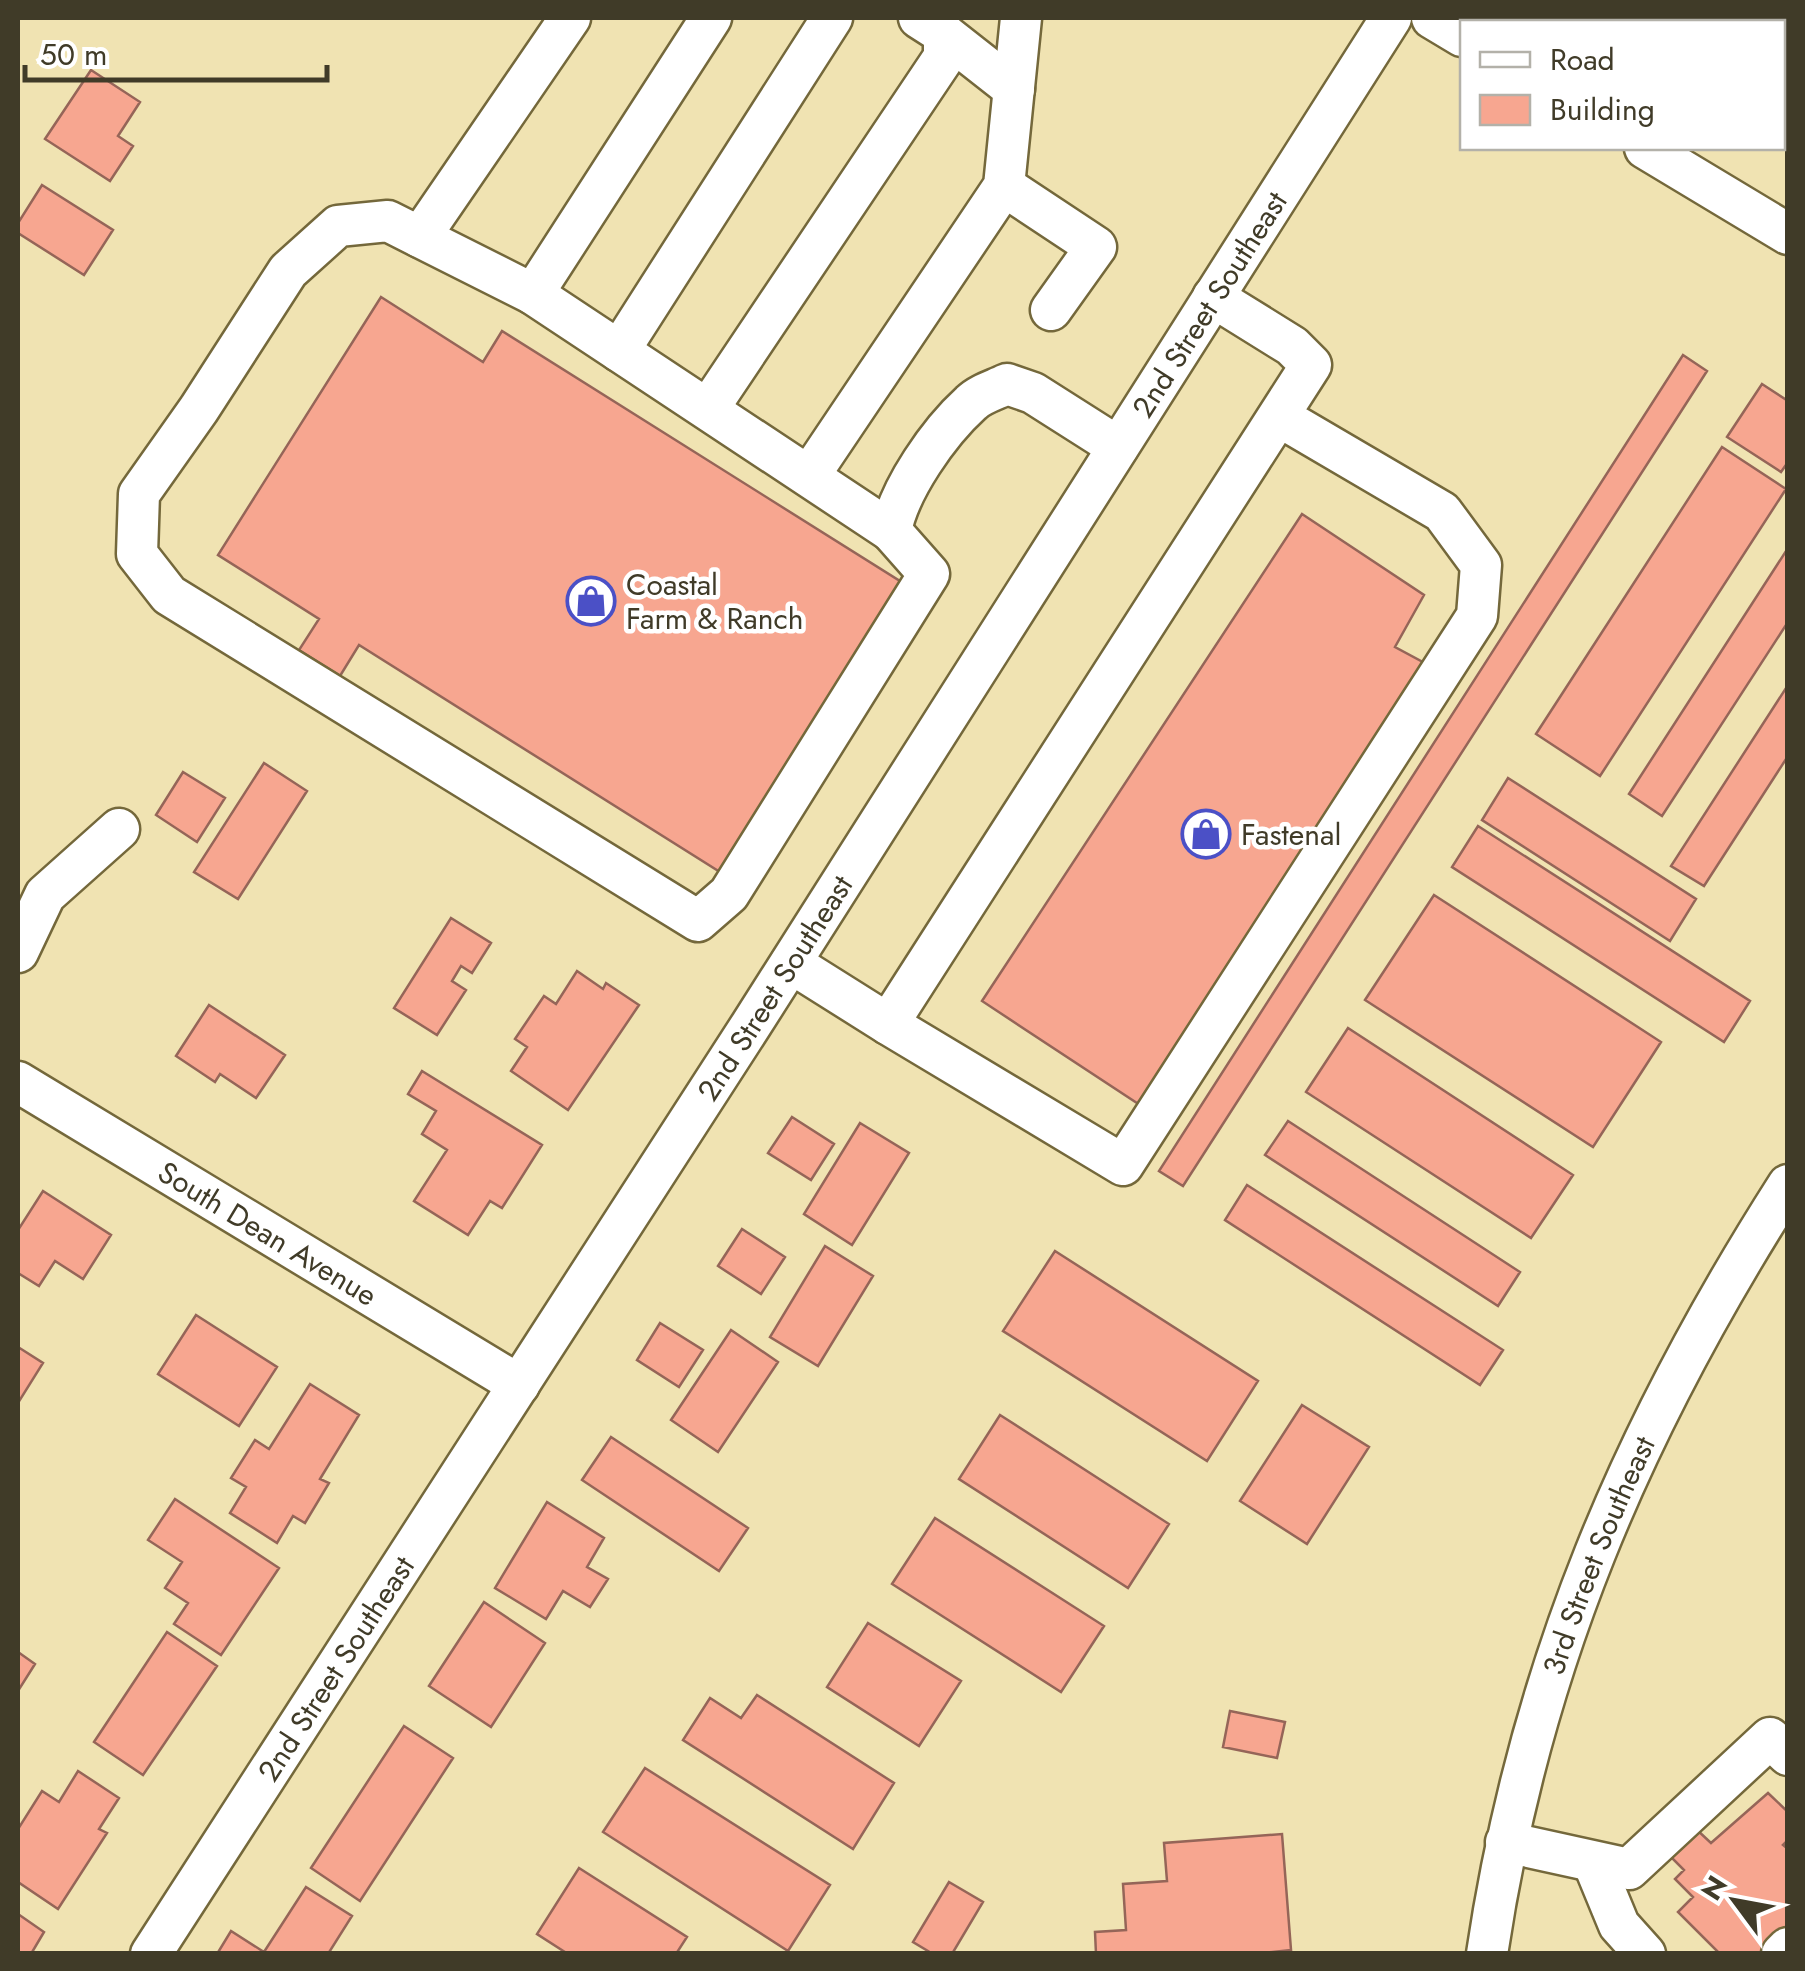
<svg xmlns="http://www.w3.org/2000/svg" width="1805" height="1971" viewBox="0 0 1805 1971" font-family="Jost,sans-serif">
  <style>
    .building { fill: #f7a690; stroke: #956558; stroke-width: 2.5 }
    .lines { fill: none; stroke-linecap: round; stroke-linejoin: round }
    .minor-casing { stroke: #74683b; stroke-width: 45 }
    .minor { stroke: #fff; stroke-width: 40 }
    .labels { text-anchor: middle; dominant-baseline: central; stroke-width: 9; stroke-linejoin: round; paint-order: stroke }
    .street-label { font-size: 30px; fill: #403b28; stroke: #fff }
    .poi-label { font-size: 30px; fill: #403b28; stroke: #fff; text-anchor: start }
  </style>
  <rect width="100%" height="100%" fill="#f0e3b2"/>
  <path class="building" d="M91,70l49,32 -22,34 15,10 -23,35 -65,-42z
    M42,185l71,45 -29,45 -66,-42v-10z
    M381,297l102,65 19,-31 401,252 -183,289 -361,-227 -19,31 -41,-26 20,-31 -101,-64z
    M1683,355l24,16 -524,815 -24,-15z
    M1762,384l26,17v61l-7,10 -54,-35z
    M1722,447l64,42 -186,287 -64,-42z
    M1302,514l122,81 -29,52 37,20 -292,438 -158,-104z
    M1788,548v74l-126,194 -33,-22z
    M1788,685v71l-84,130 -33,-20z
    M264,763l43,28 -69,108 -44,-27z
    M183,772l42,26 -28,44 -41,-27z
    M1508,778l188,121 -26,42 -188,-121z
    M1478,826l272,175 -26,41 -272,-175z
    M1434,895l227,147 -68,105 -228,-147z
    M451,918l40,25 -19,30 -11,-7 -9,15 14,9 -29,45 -43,-27z
    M577,971l26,18 3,-6 33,22 -71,105 -57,-39 16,-24 -12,-8 29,-43 12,8z
    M209,1005l76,50 -29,43 -36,-24 -5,8 -39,-26z
    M1348,1028l225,147 -42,63 -225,-146z
    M422,1071l120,74 -40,63 -12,-7 -22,34 -54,-34 33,-51 -25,-16 14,-23 -28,-17z
    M792,1117l42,27 -23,36 -43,-27z
    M1288,1121l232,151 -22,34 -233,-151z
    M860,1123l49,30 -57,92 -48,-31z
    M1247,1185l256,165 -23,35 -255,-165z
    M43,1191l68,44 -28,44 -28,-18 -16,25 -21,-13v-43z
    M742,1229l43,28 -24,37 -43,-28z
    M825,1246l48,30 -55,90 -48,-29z
    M1055,1251l203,130 -51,80 -204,-130z
    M196,1315l81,52 -38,59 -81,-52z
    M660,1323l43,27 -24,37 -42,-27z
    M731,1330l47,32 -60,90 -47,-32z
    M18,1347l25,16 -25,40z
    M310,1384l49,31 -39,64 9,4 -24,40 -12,-7 -16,27 -47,-30 16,-26 -15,-9 24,-38 14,9z
    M1302,1405l67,42 -62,97 -67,-43z
    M1000,1415l169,109 -41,64 -169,-109z
    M611,1437l137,91 -29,43 -137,-91z
    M175,1499l104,69 -58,87 -47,-31 14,-21 -23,-15 17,-26 -34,-22z
    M547,1502l57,36 -17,29 21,12 -18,28 -27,-16 -17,28 -51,-31z
    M935,1518l169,108 -43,66 -169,-108z
    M484,1602l61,41 -54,84 -62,-41z
    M868,1623l93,58 -42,65 -92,-59z
    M167,1632l50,34 -74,109 -49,-33z
    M18,1652l17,12 -17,27z
    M757,1695l137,88 -41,66 -170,-109 27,-42 31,20z
    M1230,1711l55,11 -8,36 -54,-11z
    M404,1726l49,32 -93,143 -49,-33z
    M645,1768l185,117 -42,66 -185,-119z
    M78,1771l41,27 -20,31 8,4 -49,76 -40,-27v-53l24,-38 17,11z
    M1768,1793l20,19v28l-5,5 5,4v82l-23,23h-45l-42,-42 15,-15 -18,-18 9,-9 -16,-16 27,-26 16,15z
    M1282,1834l9,116 -39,4h-156l-1,-22 31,-2 -3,-46 44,-3 -3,-38z
    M579,1868l108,69 -11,17h-108l-31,-20z
    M949,1882l34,20 -31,52h-19l-20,-12z
    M306,1887l46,29 -24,38h-111l14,-23 33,21z
    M18,1914l26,18 -13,22h-13z"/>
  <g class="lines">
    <g class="minor-casing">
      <g id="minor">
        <path d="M711,18l-178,276 -145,-73 -50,5 -50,45 -89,138 -60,85 -2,60 32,41 529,326 31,-27 200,-320 -38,-43c8,-42 48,-99 80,-128 9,-9 24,-13 36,-19l26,9 85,54"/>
        <path d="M1432,18l30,18"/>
        <path d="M944,34l70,55"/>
        <path d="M1645,148l143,86"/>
        <path d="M1004,186l92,61 -45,63"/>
        <path d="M420,237l150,-219"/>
        <path d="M533,294l358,237"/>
        <path d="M1213,297l79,49 19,19 -423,659 235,141 354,-549 4,-51 -39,-53 -162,-95"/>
        <path d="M619,351l213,-333"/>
        <path d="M708,409l236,-352v-23l-25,-16"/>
        <path d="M809,476l195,-290 17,-168"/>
        <path d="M18,952l27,-57 74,-66"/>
        <path d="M791,963l97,61"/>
        <path id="s1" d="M18,1082l501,303"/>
        <path d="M1506,1842l123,27 141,-131 18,17"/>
        <path d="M1593,1862l26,63 26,29"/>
        <path id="s2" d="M151,1954l600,-929 640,-1007"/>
        <path id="s3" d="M1487,1954c43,-288 145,-525 301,-769"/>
        <path d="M1782,1954l6,-6"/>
      </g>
    </g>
    <use href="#minor" class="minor"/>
  </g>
  <defs>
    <g id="shop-ring" transform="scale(2.5)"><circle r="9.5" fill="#fff" stroke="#4b50c6" stroke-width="1.5"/><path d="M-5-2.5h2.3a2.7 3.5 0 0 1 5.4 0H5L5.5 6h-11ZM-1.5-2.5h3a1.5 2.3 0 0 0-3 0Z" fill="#4b50c6"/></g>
  </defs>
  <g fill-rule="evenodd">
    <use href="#shop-ring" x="591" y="601"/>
    <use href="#shop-ring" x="1206" y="834"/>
  </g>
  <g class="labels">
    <g class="street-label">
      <text stroke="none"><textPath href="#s2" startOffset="1960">2nd Street Southeast</textPath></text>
      <text stroke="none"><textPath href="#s2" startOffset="1150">2nd Street Southeast</textPath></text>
      <text stroke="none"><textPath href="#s1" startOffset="292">South Dean Avenue</textPath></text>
      <text stroke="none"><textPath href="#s3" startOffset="415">3rd Street Southeast</textPath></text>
      <text stroke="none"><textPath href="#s2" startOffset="340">2nd Street Southeast</textPath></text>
    </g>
    <g class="poi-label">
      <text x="626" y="584">Coastal<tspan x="626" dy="34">Farm &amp; Ranch</tspan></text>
      <text x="1241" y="834">Fastenal</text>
    </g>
  </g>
  <rect width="1805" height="1971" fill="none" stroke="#403b28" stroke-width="40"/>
  <rect x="1460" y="20" width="325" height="130" fill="#ffffff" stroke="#b3b1a9" stroke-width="2.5"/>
  <rect x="1480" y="52" width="50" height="15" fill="#ffffff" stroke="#b3b1a9" stroke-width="2.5"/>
  <text x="1550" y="70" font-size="30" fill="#403b28">Road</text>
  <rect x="1480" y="95" width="50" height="30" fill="#f7a690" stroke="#b3b1a9" stroke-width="2.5"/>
  <text x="1550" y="120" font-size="30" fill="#403b28">Building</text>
  <g transform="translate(1735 1901) rotate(302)" stroke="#ffffff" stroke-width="8" paint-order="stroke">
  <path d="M0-8L18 38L0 25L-18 38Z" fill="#403b28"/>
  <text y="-15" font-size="28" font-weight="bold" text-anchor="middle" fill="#403b28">N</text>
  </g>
  <path d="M25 65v15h302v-15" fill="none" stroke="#403b28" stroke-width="5"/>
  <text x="40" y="65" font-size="30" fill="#403b28" stroke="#ffffff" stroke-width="8" paint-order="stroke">50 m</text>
</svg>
